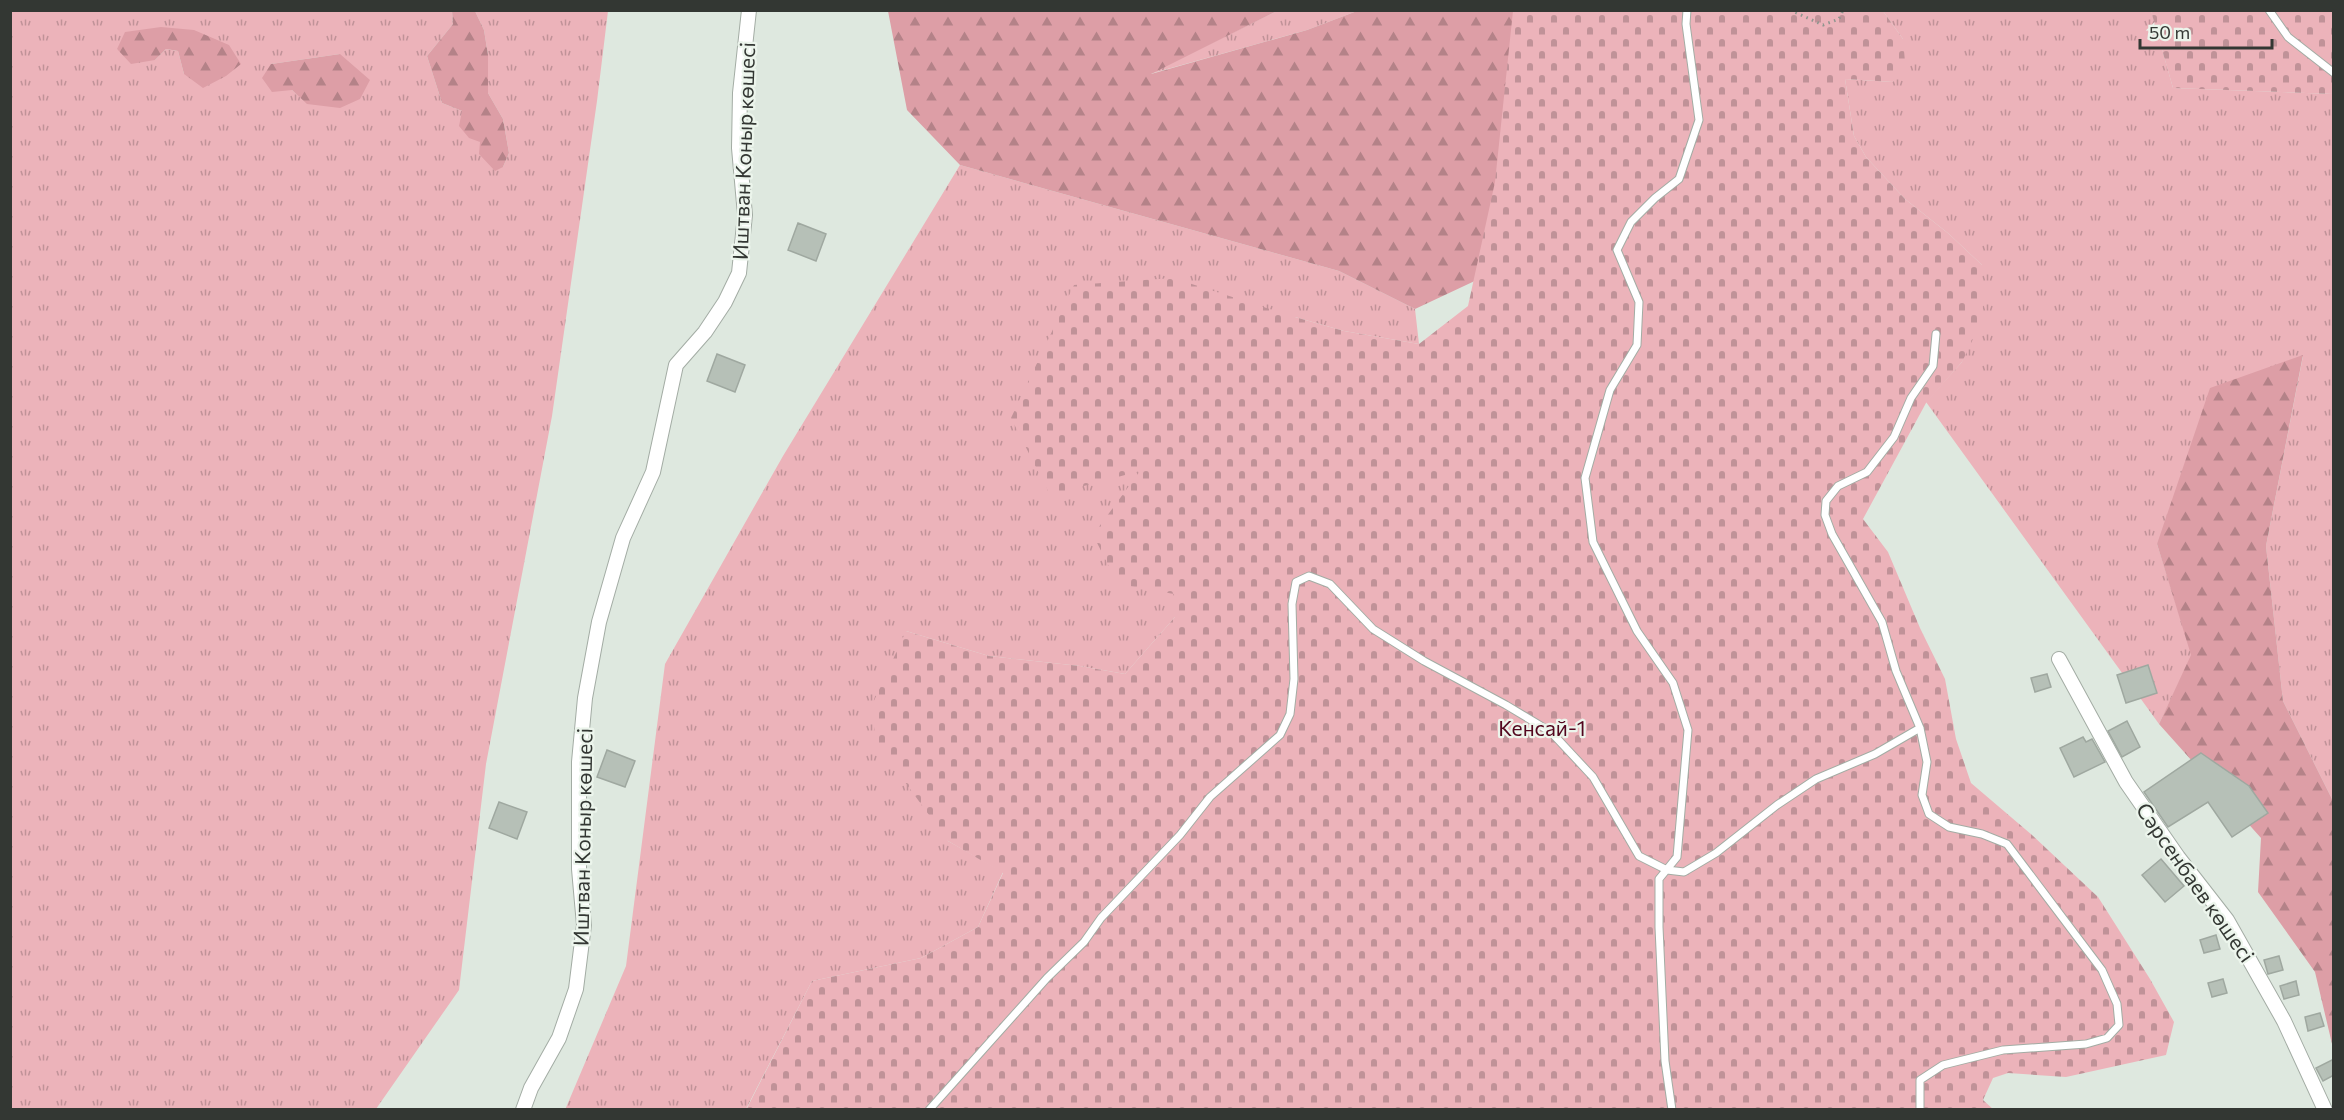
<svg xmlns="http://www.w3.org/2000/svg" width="2344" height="1120" viewBox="0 0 2344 1120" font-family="Commissioner,sans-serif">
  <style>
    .grass { fill: url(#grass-tufts); fill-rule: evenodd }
    .forest { fill: url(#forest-firs) }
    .cemetery { fill: url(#cemetery-stones) }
    .building { fill: #b6c0b7; stroke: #9fa8a0; stroke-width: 1.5 }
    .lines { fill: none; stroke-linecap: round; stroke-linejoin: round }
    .lane-casing { stroke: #a3aca4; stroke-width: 9 }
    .street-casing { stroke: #a3aca4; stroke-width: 16 }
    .path { stroke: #8e958e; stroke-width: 3; stroke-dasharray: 1.5 4.5; stroke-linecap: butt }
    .lane { stroke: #fff; stroke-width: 7 }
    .street { stroke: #fff; stroke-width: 14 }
    .labels { text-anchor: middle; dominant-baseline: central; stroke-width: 4.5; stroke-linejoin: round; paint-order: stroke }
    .street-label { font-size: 21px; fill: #333733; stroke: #ecf5ec }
    .park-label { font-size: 21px; fill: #52061e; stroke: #ecf5ec }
  </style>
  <defs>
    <pattern id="grass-tufts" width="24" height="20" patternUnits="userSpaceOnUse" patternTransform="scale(1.5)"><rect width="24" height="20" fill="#ecb3ba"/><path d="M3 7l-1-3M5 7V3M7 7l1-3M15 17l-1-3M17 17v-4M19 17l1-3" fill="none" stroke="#c09298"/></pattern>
    <pattern id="forest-firs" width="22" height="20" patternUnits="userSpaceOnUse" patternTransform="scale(1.5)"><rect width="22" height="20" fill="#dd9ea6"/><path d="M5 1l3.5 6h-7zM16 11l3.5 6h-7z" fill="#b48288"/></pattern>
    <pattern id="cemetery-stones" width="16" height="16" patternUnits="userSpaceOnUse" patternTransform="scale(1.5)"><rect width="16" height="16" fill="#ecb3ba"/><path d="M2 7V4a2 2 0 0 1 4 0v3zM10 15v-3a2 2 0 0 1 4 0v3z" fill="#c09298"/></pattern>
  </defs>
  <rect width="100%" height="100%" fill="#dee8df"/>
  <path class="grass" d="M2151,10l22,78 160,6v707l-50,-100 -17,-155 37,-190 -146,188 35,111 -33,69 -233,-322 36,-40 20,-97 -33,-31 -44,-35 -39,-42 -12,-21 -9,-57 48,3 10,-43 -20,-28z
    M10,11h442l1,13 -26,32 15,47 20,8 18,31 23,25 6,-14 -6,-34 -15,-26v-38l-4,-25 -9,-19h133l-11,90 -45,315 -66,348 -27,226 -83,119h-365zM229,45l-45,29 -6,-23 -12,-2 -11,11 -38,-11zM340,54l-32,50 -16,-14 -21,-26z
    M1277,11h80l-50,19 -161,45z
    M960,165l379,106 76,38 4,35 -75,-13 -49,-14 -155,153 35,124v23l-50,57 -45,-8 -91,-10 -83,-25 42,210 55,31 -25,55 -57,31 -109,23 -66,128 -181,1 61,-144 39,-302 118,-208z"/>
  <path class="forest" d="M452,11h23l9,19 4,25v38l15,26 6,34 -6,14 -8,4 -16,-17 1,-12 -11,-4 -10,-12 3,-15 -20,-8 -15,-47 26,-32z
    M888,11h389l-126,63 156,-44 50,-19h189l-50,260 -81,38 -76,-38 -379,-106 -53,-55z
    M161,27l33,3 35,15 12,19 -15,12 -23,12 -19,-14 -6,-23 -12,-2 -11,11 -24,4 -14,-15 8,-17z
    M340,54l30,26 -10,19 -20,9 -33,-4 -15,-14 -20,2 -10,-14 9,-14z
    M2303,355l-37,191 17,155 50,100v247l-18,-76 -57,-80 3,-54 -102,-114 32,-69 -34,-111 53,-156z"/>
  <path class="cemetery" d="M1513,11h370l20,28 2,23 -12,20 -48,-3 9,57 12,21 39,42 44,35 33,31 1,53 -21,44 -36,41 -63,116 25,33 32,76 25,51 11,60 15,44 61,52 66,62 52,82 24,43 -8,33 -100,22 -58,-4 -15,5 -10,22 11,10h-1248l66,-129 109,-23 57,-31 25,-54 -55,-32 -73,-100 -2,-38 33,-72 83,25 91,10 45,8 50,-57 -1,-23 -56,-10 -25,-49 47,-64 -90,24 -39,-77 63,-133 99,-7 122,39 49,14 75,13 49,-38 27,-124z
    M2151,11h182v83l-160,-6z"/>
  <path class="building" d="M798,223l28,11 -10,27 -28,-11z
    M717,354l28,11 -10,27 -28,-11z
    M2148,665l9,28 -31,10 -9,-28z
    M2047,674l4,13 -16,5 -4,-14z
    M2127,721l13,26 -18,10 -14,-26z
    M2083,737l3,5 6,-3 13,23 -31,15 -14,-29z
    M607,750l28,11 -10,26 -28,-10z
    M2201,753l48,33 19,27 -36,24 -24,-35 -40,25 -24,-35z
    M499,802l28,10 -10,27 -28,-11z
    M2161,859l23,27 -19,16 -23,-27z
    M2216,935l4,14 -16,4 -4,-13z
    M2279,956l4,14 -15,4 -4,-14z
    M2223,979l4,14 -15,4 -4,-14z
    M2296,981l3,14 -15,4 -4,-13z
    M2320,1013l4,13 -16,5 -3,-14z
    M2334,1059v16l-11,6 -7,-13z"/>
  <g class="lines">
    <g class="lane-casing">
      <path id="lane" d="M2269,10l19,27 46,36
        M929,1110l118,-132 37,-36 17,-24 79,-83 30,-38 70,-62 10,-21 4,-35 -2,-75 4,-22 13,-6 21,8 43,45 51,32 82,44 45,27 42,45 46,79 28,14 17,2 32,-19 61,-48 39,-26 59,-25 45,-26
        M1672,1110l-7,-49 -6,-134v-48l18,-22 11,-127 -15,-47 -36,-52 -44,-89 -8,-64 25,-88 27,-45 2,-43 -22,-52 14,-28 24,-24 24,-19 20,-59 -13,-96 1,-14
        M1920,1110v-30l23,-15 60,-15 83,-6 21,-6 12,-13 -2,-21 -15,-34 -95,-126 -25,-10 -33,-7 -20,-13 -7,-19 5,-33 -7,-34 -24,-57 -14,-49 -50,-88 -7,-19 1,-14 12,-15 29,-14 27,-35 17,-39 22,-32 3,-32"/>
    </g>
    <g class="street-casing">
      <path id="street" d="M2059,659l67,123 52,75 49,63 57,101 41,89
        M523,1110l8,-22 28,-50 17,-49 8,-64 -5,-56v-107l6,-64 14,-76 24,-84 30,-66 23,-107 29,-33 20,-30 14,-29 6,-58 -6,-67 1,-55 9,-83"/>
    </g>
    <path class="path" d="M1790,10l33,15 16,-6 4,-9"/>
    <use href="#lane" class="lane"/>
    <use href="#street" class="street"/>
  </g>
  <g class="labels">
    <g class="street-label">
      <text transform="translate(743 151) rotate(-88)">Иштван Коныр көшесі</text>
      <text transform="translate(582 837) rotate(-89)">Иштван Коныр көшесі</text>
      <text transform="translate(2196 882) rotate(55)">Сәрсенбаев көшесі</text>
    </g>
    <g class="park-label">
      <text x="1542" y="727">Кенсай-1</text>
    </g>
  </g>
  <rect width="2344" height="1120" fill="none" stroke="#333733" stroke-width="24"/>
  <path d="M2140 39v9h132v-9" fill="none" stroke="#333733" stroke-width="3"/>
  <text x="2149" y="39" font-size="18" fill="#333733" stroke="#ecf5ec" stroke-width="4.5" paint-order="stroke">50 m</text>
</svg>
